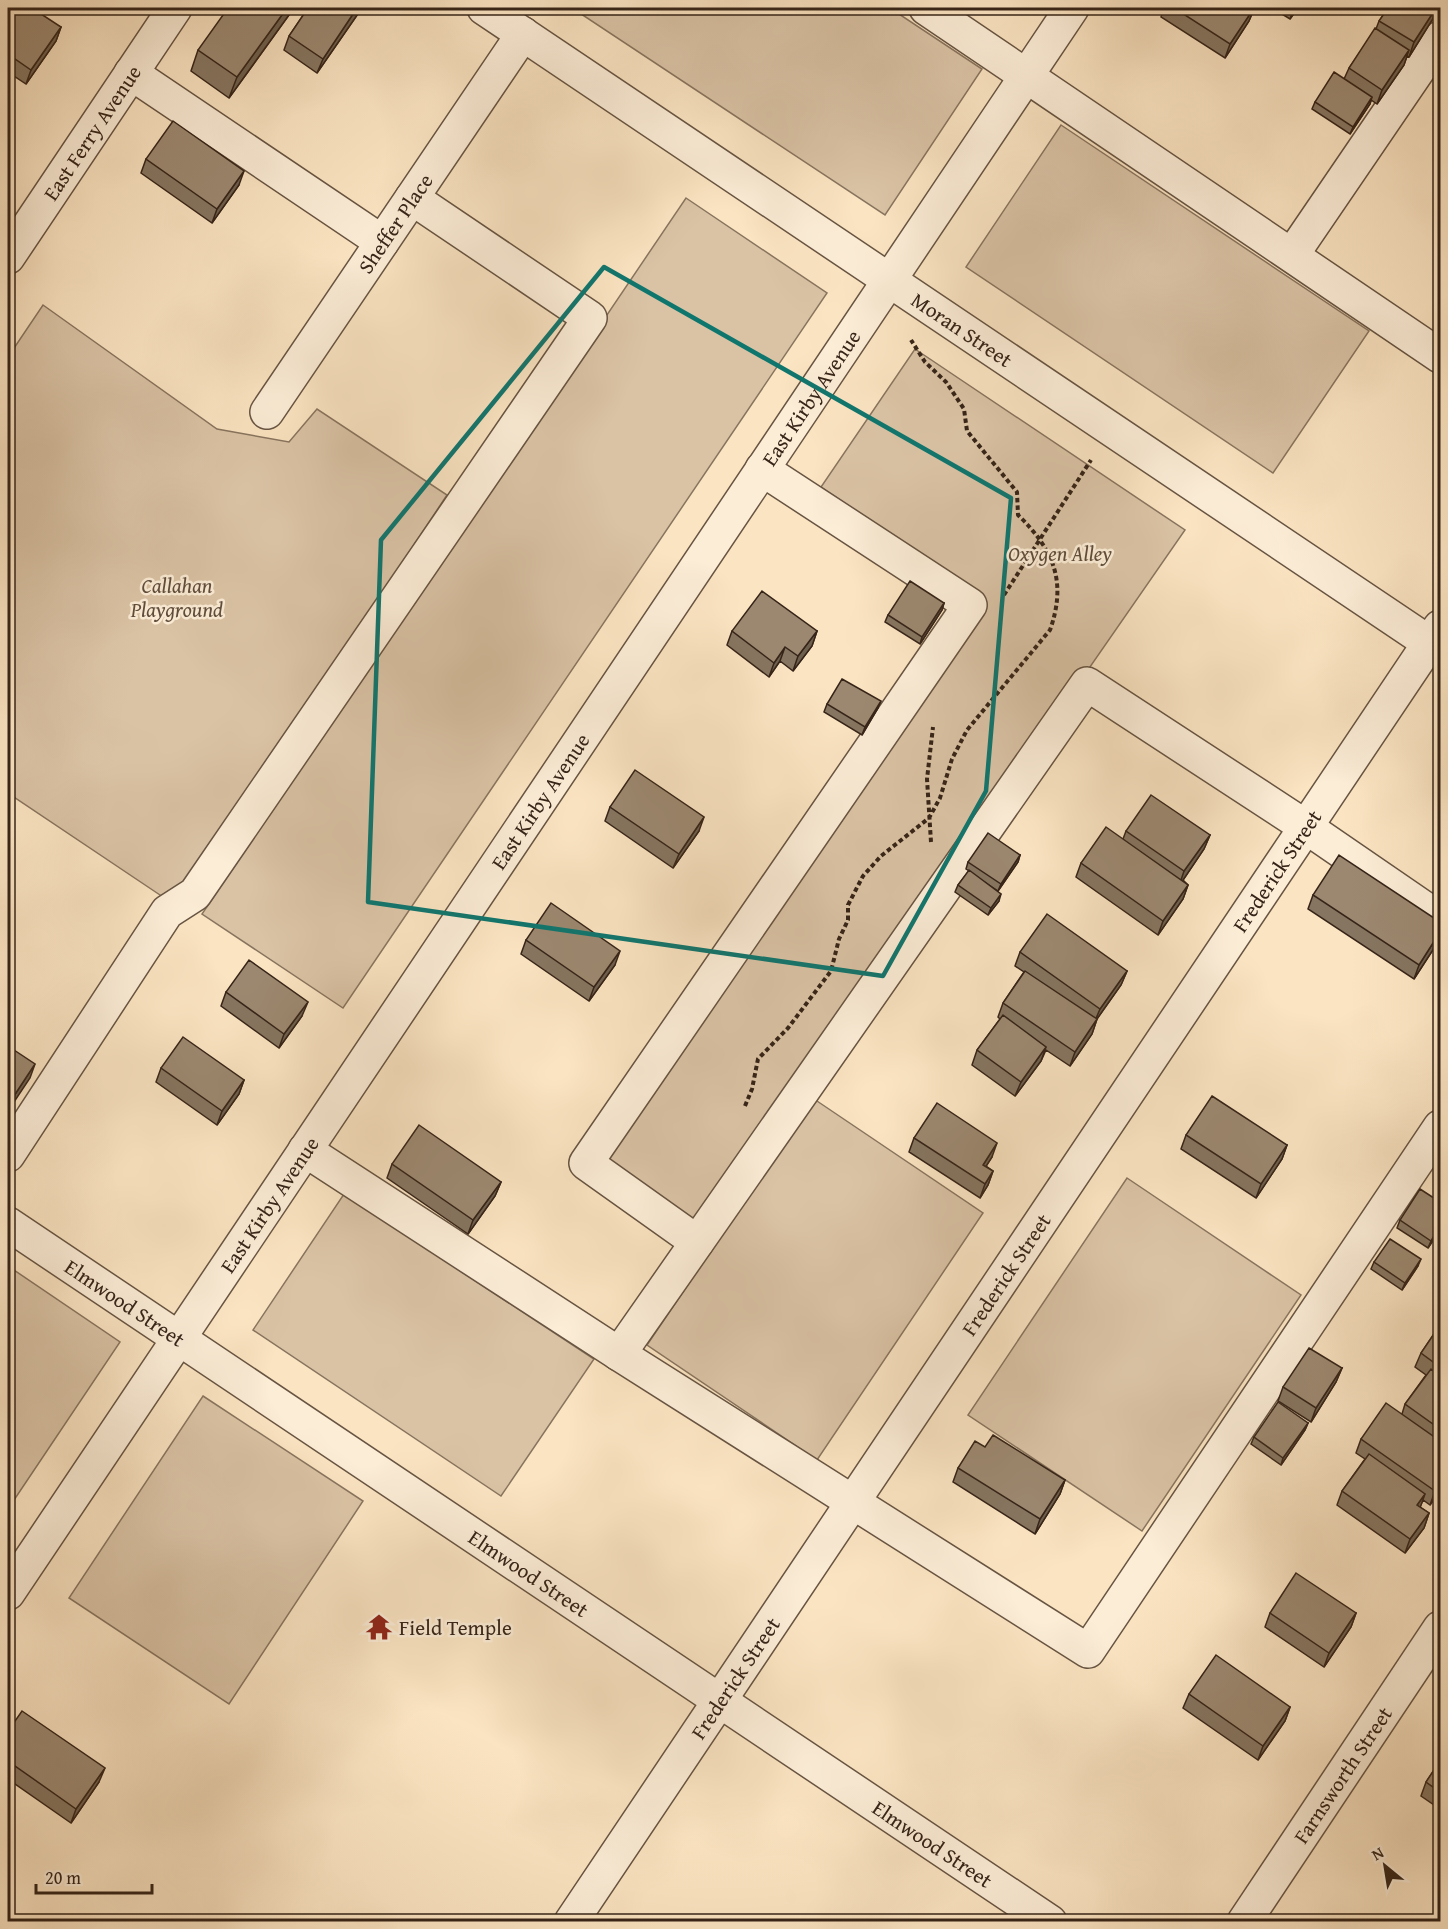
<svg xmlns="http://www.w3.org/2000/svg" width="1448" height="1929" viewBox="0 0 1448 1929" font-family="'Gentium Book Plus',serif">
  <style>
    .green { fill: #dac3a5; stroke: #88745e; stroke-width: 1.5 }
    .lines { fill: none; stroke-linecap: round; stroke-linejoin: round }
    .minor-casing { stroke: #675442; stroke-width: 36 }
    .path { stroke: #362418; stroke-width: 4; stroke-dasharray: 4.5 3; stroke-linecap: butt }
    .minor { stroke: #fcedd7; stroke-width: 33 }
    .wall { fill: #867560; stroke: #362418; stroke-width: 1.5 }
    .shaded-wall { fill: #6d5f4e; stroke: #362418; stroke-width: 1.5 }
    .building { fill: #9c8870; stroke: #362418; stroke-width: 1.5 }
    .marked { fill: none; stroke: #0f766e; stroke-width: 4.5; stroke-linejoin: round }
    .labels { text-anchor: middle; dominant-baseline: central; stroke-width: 5; stroke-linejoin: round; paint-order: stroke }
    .street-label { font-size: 21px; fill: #362418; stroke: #fcedd7 }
    .park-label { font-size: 21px; font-style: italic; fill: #5f4c3b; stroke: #fcedd7 }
    .poi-label { font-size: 21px; fill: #362418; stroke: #fcedd7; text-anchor: start }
  </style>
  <rect width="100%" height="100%" fill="#fbe4c2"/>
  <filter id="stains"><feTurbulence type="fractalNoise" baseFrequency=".00333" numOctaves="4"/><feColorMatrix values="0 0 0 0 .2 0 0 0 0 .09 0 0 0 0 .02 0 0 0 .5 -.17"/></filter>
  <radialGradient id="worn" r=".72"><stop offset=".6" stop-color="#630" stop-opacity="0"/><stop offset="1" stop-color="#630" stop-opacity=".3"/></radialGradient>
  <path class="green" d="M572,8h318l92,61 -97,146z
    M1061,125l308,206 -96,142 -307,-206z
    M686,198l141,95 -484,715 -141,-94z
    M43,305l174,124 72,13 28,-33 130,86 -259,391 -25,11 -155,-104v-436z
    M915,349l270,181 -485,699 -101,-69 387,-560 -165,-113z
    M814,1099l169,114 -166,247 -170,-115z
    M1127,1178l174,117 -159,236 -174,-116z
    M344,1194l250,165 -93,137 -248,-166z
    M8,1266l112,76 -112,167z
    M203,1396l160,105 -134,203 -160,-106z"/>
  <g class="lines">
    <g class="minor-casing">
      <g id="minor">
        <path id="s1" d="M484,8l956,642"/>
        <path d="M926,8l514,348"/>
        <path d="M131,73l251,169"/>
        <path d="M1292,255l148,-217"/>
        <path id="s2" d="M8,257l167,-249"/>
        <path id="s3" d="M267,412l256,-378"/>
        <path d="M305,1150l314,204 469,297 352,-524"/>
        <path d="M8,1155l159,-243 28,-18 395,-576 -178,-120"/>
        <path id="s4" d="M8,1224l1042,698"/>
        <path d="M697,1242l-111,-79 384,-558 -208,-136"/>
        <path d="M619,1354l468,-670 219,143 134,92"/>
        <path id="s5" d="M8,1593l1064,-1585"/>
        <path id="s6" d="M571,1922l869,-1295"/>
        <path id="s7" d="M1244,1922l196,-294"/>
      </g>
    </g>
    <path class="path" d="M1004,595l87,-135
      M931,842l-4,-63 6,-52
      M745,1106l7,-17 6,-30 30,-31 43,-57 8,-32 9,-19v-15l15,-29 18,-20 48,-38 11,-20 12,-39 15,-29 83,-100c17,-48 4,-80 -32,-115l-1,-23 -50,-61 -3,-22 -18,-27 -21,-20 -14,-22"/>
    <use href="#minor" class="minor"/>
  </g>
  <path class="wall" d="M8,8l53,19 -5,14 -30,43 -18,-12z
    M294,8l-65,90 -38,-27 7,-21z
    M308,8h54l-45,65 -33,-23 5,-14z
    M1164,8h95l-4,5 -2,-1 -4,9 -24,37 -64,-41z
    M1272,8h26l-8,11z
    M1388,8h50l-4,9 -25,40 -2,-1 -3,9 -27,39 -6,-4 -1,4 -20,30 -38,-25 3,-7 29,-23 5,-11 27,-39 3,-8z
    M146,159l93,26 -27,38 -71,-50z
    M944,603l-2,7 -22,34 -35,-22 3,-7z
    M732,631h85l-5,15 -19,25 -13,-10 -11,16 -42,-32z
    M827,704l51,4 -16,27 -38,-23z
    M610,807l89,24 -26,37 -68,-47z
    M1126,831l84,4 -6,14 -21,31 5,5 -5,14 -25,36 -82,-58 5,-14 42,-24z
    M1020,855l-2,7 -20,29 -15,-10 16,20 -11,14 -33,-23 3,-7 11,-14 -3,-2 2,-7z
    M1313,895l127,44 -26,40 -106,-70z
    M526,940l89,25 -26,36 -68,-47z
    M1020,952l107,19 -6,14 -24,34 -5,15 -22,32 -24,-16 -5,11 -26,35 -43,-31 5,-15 23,-31 -2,-2 5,-14 21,-31 -9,-6z
    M226,992l76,24 -23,32 -58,-42z
    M161,1068l83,12 -5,14 -22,31 -61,-43z
    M1186,1135l101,10 -5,14 -26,39 -75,-49z
    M914,1138l78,19 -6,9 7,5 -5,14 -8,13 -71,-46z
    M392,1164l109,18 -6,14 -27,38 -81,-56z
    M1400,1220l40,10 -12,18 -31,-20z
    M1374,1262l44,4 -16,24 -31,-21z
    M1440,1325v166l-10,14 -7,-5 -3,7 9,6 -5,15 -19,25 -68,-48 5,-14 23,-32 -9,-6 5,-14 41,-25 3,-10 21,-29 -11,-8 6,-14z
    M1342,1368l-6,14 -25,40 -33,-21 5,-14z
    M1308,1423l-3,7 -24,35 -30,-21 3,-7z
    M985,1447l80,33 -5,14 -25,40 -82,-52 5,-14z
    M1270,1613h86l-5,14 -27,40 -59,-40z
    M1189,1694l101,13 -5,14 -27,39 -75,-52z
    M1440,1722v21l-6,-5z
    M8,1731l91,51 -28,41 -63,-44z
    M1440,1761v48l-19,-13 5,-14z"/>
  <path class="shaded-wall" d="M287,8h7l-65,90 8,-21z
    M357,8h5l-45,65 6,-14z
    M1254,8l-5,13 -24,37 5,-14z
    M1294,8h4l-8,11z
    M1436,8h2l-4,9 -25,40 5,-15z
    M61,27l-5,14 -30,43 5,-14z
    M1409,50l-5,15 -27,39 5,-14z
    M1372,97l-2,7 -20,30 3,-7z
    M244,171l-5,14 -27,38 5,-14z
    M944,603l-2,7 -22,34 2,-7z
    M817,631l-5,15 -19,25 5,-15z
    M785,647l-5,14 -11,16 5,-14z
    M881,701l-3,7 -16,27 3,-8z
    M704,817l-5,14 -26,37 6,-14z
    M1210,835l-6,14 -25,37 5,-15z
    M1020,855l-2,7 -20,29 3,-7z
    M1188,885l-5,14 -25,36 5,-14z
    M1001,894l-2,7 -11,14 3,-7z
    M1440,932v7l-26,40 5,-14z
    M620,951l-5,14 -26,36 5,-14z
    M1127,971l-6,14 -27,38 6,-14z
    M308,1002l-6,14 -23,32 5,-14z
    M1097,1019l-5,15 -22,32 5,-14z
    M1046,1047l-5,14 -26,35 6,-14z
    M35,1064l-5,14 -22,33v-6z
    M244,1080l-5,14 -22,31 5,-14z
    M997,1143l-5,14 -14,22 5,-14z
    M1287,1145l-5,14 -26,39 5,-14z
    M993,1171l-5,14 -8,13 5,-14z
    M501,1182l-6,14 -27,38 5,-14z
    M1440,1226v4l-12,18 3,-7z
    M1421,1259l-3,7 -16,24 3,-7z
    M1342,1368l-6,14 -25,40 5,-14z
    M1308,1423l-3,7 -24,35 2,-7z
    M1065,1480l-5,14 -25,40 5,-15z
    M1440,1484v7l-10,14 5,-14z
    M1425,1494l-5,14 -3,-3z
    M1429,1513l-5,15 -19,25 5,-14z
    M1356,1613l-5,14 -27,40 5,-14z
    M1290,1707l-5,14 -27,39 5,-14z
    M105,1768l-6,14 -28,41 5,-14z"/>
  <path class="building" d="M8,8h24l29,19 -30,43 -23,-16z
    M228,8h59l-50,69 -39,-27z
    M308,8h49l-34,51 -34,-23z
    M1174,8h80l-24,36z
    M1388,8h48l-22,34 -35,-21z
    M1375,28l34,22 -27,40 -33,-22z
    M1334,72l38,25 -19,30 -38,-25z
    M173,121l71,50 -27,38 -71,-50z
    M910,581l34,22 -22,34 -34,-22z
    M762,591l55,40 -19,25 -13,-9 -11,16 -42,-32z
    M842,679l39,22 -16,26 -38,-23z
    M635,770l69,47 -25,37 -69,-47z
    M1151,795l59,40 -26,36 -58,-40z
    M1106,827l82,58 -25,36 -82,-58z
    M988,833l32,22 -19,29 -33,-22z
    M1339,855l101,67v10l-21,33 -106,-70z
    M969,870l32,24 -10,14 -33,-23z
    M551,903l69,48 -26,36 -68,-47z
    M1047,914l80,57 -27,38 -80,-57z
    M249,960l59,42 -24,32 -58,-42z
    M1025,971l72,48 -22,33 -72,-49z
    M1003,1015l43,32 -25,35 -44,-32z
    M183,1037l61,43 -22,31 -61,-43z
    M8,1046l27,18 -27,41z
    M1212,1096l75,49 -26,39 -75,-49z
    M937,1103l60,40 -14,22 10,6 -8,13 -71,-46z
    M419,1125l82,57 -28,38 -81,-56z
    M1420,1189l20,13v24l-9,15 -31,-21z
    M1390,1239l31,20 -16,24 -31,-21z
    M1440,1325v42l-19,-14z
    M1309,1348l33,20 -26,40 -33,-21z
    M1431,1369l9,7v53l-35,-25z
    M1278,1402l30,21 -25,35 -29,-21z
    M1386,1403l54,38v43l-5,7 -74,-52z
    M993,1435l72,45 -25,39 -82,-51 17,-27 10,6z
    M1369,1454l56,40 -8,11 12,8 -19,26 -68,-48z
    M1296,1573l60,40 -27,40 -59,-40z
    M1216,1655l74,52 -27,39 -74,-52z
    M22,1711l83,57 -29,41 -68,-48v-30z
    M1440,1761v31l-14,-10z"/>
  <path class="marked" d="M604,267l407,231 -25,293 -103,185 -515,-74 13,-362z"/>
  <defs>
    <g id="temple-bare" transform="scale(2.07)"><path d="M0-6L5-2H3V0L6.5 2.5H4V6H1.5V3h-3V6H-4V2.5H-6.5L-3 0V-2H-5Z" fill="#8f2418" stroke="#fcedd7" stroke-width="2.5" paint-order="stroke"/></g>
  </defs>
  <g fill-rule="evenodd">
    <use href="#temple-bare" x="379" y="1627"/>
  </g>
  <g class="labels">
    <g class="street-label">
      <text stroke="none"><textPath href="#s2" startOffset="150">East Ferry Avenue</textPath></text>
      <text stroke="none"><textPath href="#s3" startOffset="228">Sheffer Place</textPath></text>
      <text stroke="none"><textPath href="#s1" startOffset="576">Moran Street</textPath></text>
      <text stroke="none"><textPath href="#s5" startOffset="1440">East Kirby Avenue</textPath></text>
      <text stroke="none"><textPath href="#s5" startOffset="954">East Kirby Avenue</textPath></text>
      <text stroke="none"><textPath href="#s6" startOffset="1266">Frederick Street</textPath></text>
      <text stroke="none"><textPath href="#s5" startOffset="468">East Kirby Avenue</textPath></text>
      <text stroke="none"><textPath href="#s6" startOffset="780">Frederick Street</textPath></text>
      <text stroke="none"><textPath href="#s4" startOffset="141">Elmwood Street</textPath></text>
      <text stroke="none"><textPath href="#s4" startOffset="627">Elmwood Street</textPath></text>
      <text stroke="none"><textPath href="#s6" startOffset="294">Frederick Street</textPath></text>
      <text stroke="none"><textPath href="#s7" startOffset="177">Farnsworth Street</textPath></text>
      <text stroke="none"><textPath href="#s4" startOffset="1113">Elmwood Street</textPath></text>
    </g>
    <g class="park-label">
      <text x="1060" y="553">Oxygen Alley</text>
      <text x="177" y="585">Callahan<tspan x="177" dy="24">Playground</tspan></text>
    </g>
    <g class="poi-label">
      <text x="399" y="1627">Field Temple</text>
    </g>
  </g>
  <rect width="1448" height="1929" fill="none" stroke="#fbe4c2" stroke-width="30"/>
  <rect x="9" y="9" width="1430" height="1911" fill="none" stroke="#362418" stroke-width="3"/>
  <rect x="15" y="15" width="1418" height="1899" fill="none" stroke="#362418" stroke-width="1.5"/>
  <g transform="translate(1385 1866) rotate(330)" stroke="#fcedd7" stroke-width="4.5" paint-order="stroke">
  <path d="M0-4.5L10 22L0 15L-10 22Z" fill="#362418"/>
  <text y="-9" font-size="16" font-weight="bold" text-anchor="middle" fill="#362418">N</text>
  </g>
  <path d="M36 1884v9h116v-9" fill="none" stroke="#362418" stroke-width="3"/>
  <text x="45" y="1884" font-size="18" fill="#362418" stroke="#fcedd7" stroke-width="4.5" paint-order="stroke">20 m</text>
  <rect width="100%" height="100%" filter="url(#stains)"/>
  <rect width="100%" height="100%" fill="url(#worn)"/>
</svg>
